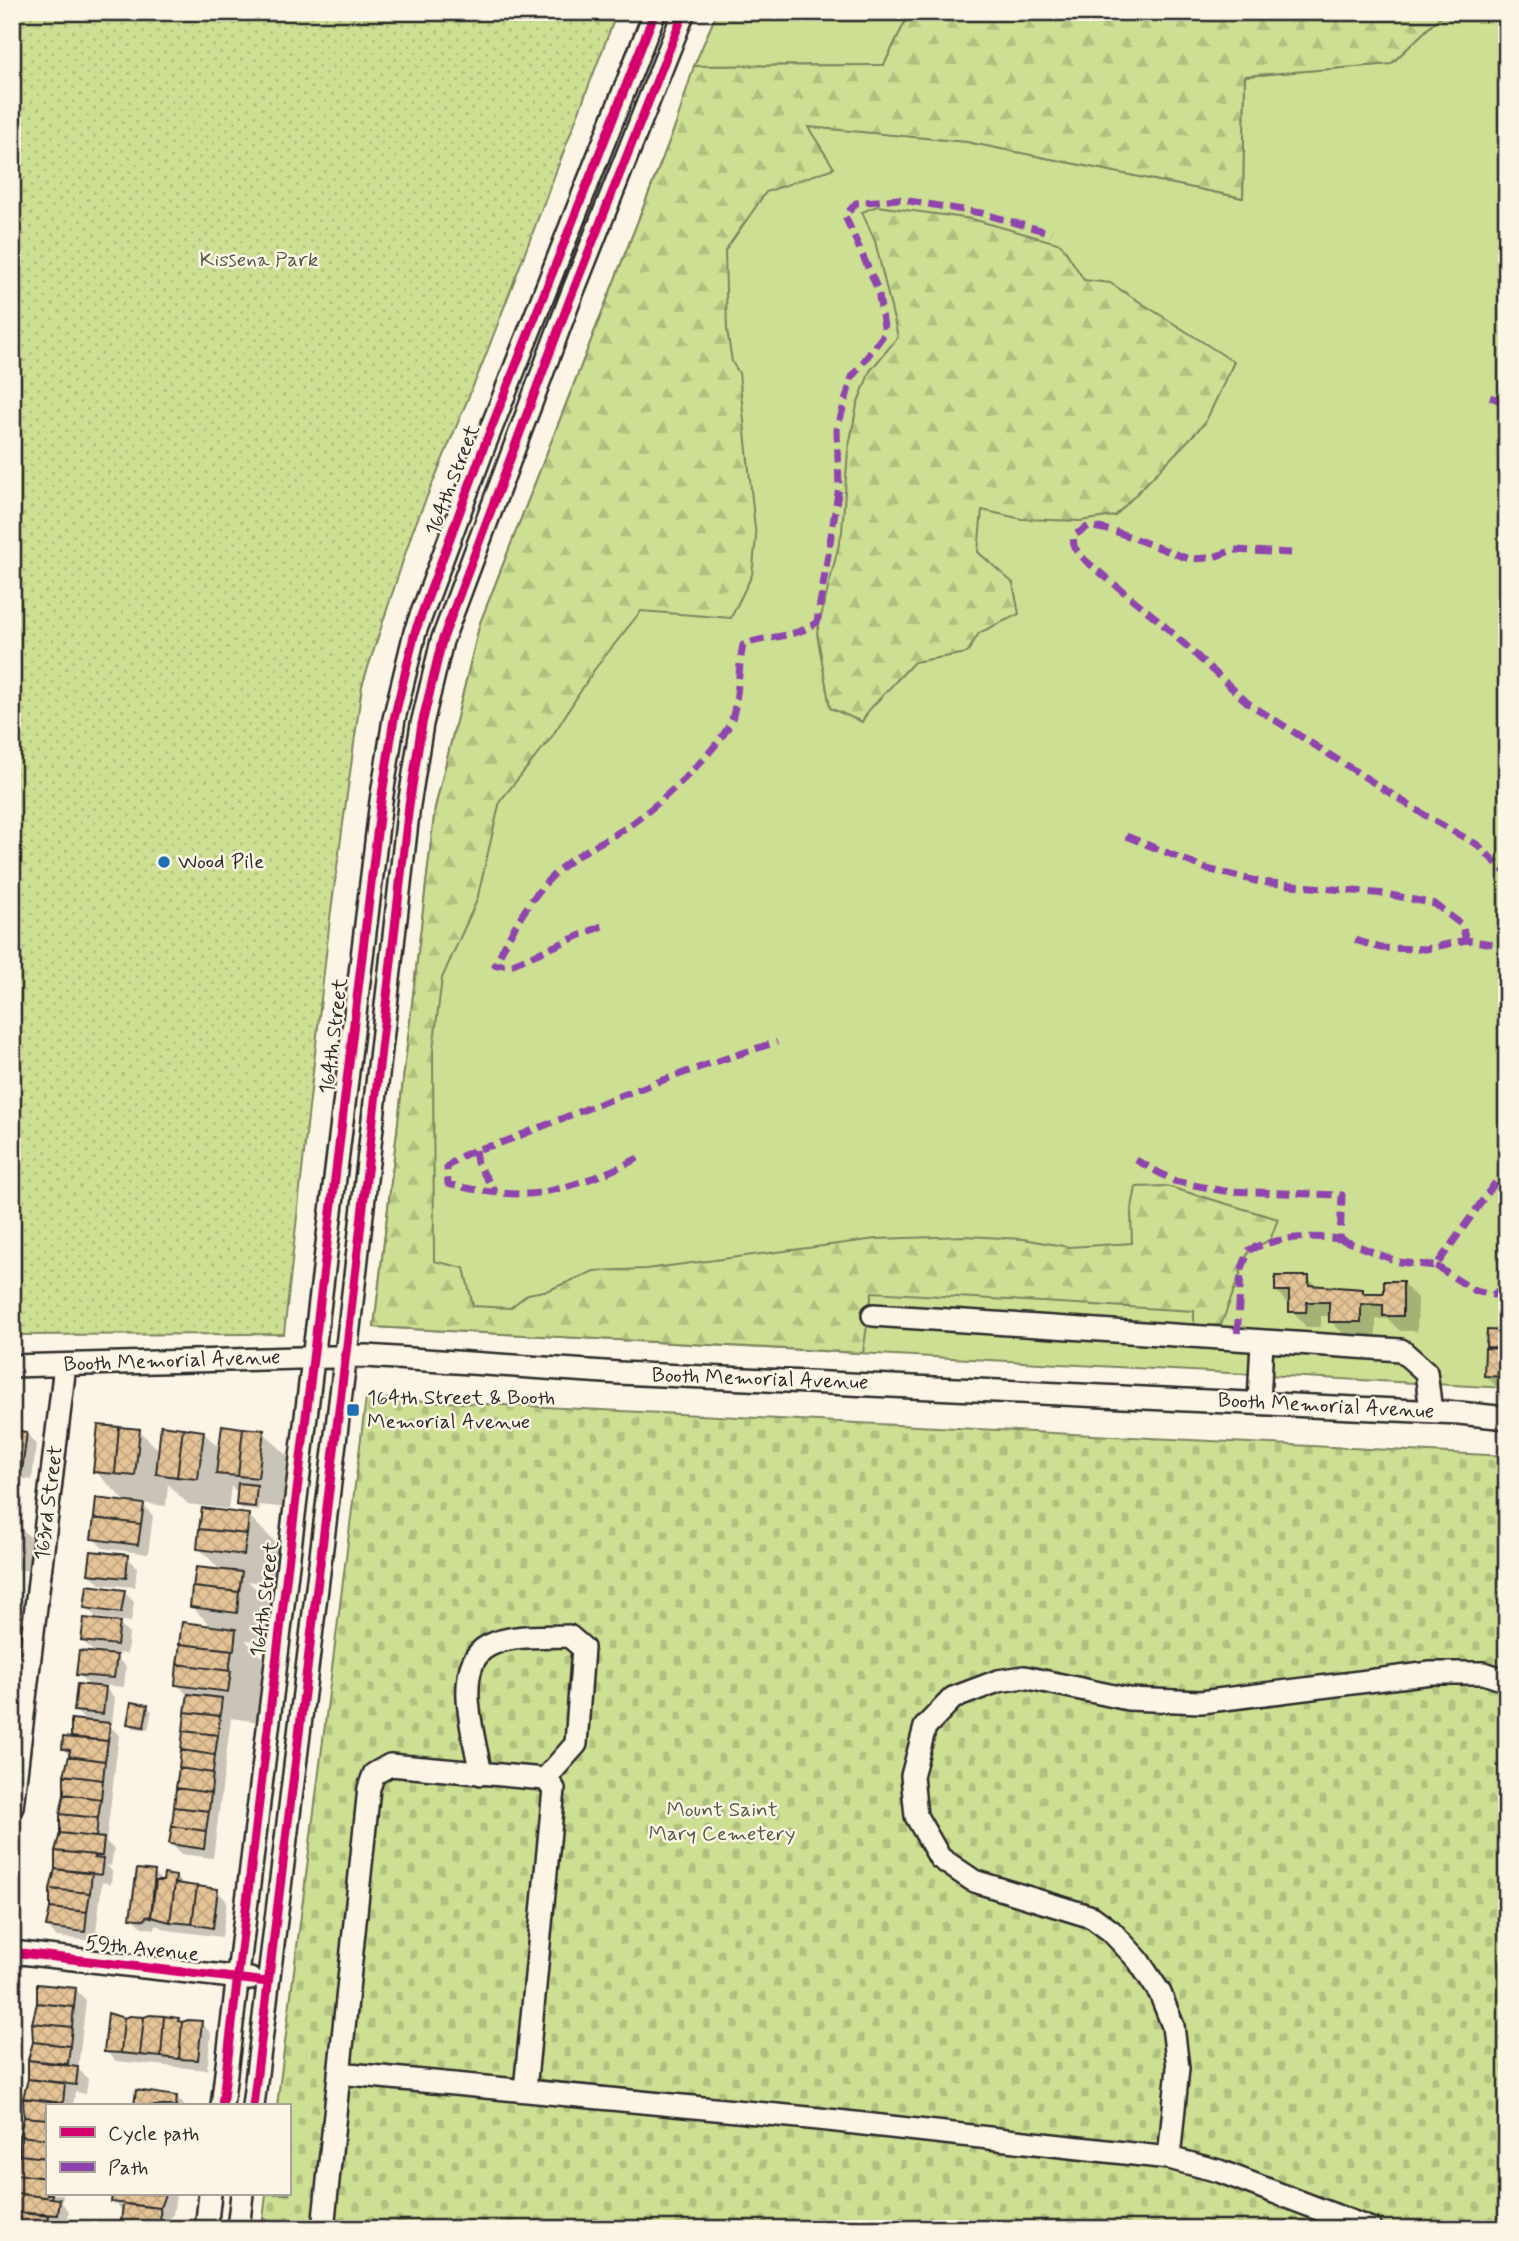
<svg xmlns="http://www.w3.org/2000/svg" width="1519" height="2241" viewBox="0 0 1519 2241" font-family="Mynerve,sans-serif">
  <style>
    .grass { fill: #cddf93; stroke: #7c855f; stroke-width: 2 }
    .forest { fill: url(#forest-firs); stroke: #7c855f; stroke-width: 2 }
    .cemetery { fill: url(#cemetery-stones); stroke: #7c855f; stroke-width: 2 }
    .park { fill: url(#park-dots); stroke: #7c855f; stroke-width: 2 }
    .shadow { fill: #0003 }
    .building { fill: url(#building-cross-hatch); stroke: #2b2b2b; stroke-width: 2 }
    .lines { fill: none; stroke-linecap: round; stroke-linejoin: round }
    .minor-casing { stroke: #2b2b2b; stroke-width: 26 }
    .minor { stroke: #fcf5e5; stroke-width: 21 }
    .quiet { stroke: #8e44ad; stroke-width: 7; stroke-dasharray: 14 7; stroke-linecap: butt }
    .cycleway-casing { stroke: #fcf5e5; stroke-width: 13 }
    .cycleway { stroke: #d6006c; stroke-width: 9 }
    .poi-dot { fill: #1f6fb2; stroke: #fcf5e5; stroke-width: 2.5 }
    .labels { text-anchor: middle; dominant-baseline: central; stroke-width: 5; stroke-linejoin: round; paint-order: stroke }
    .park-label { font-size: 21px; fill: #545845; stroke: #fcf5e5 }
    .street-label { font-size: 21px; fill: #2b2b2b; stroke: #fcf5e5 }
    .poi-label { font-size: 21px; fill: #2b2b2b; stroke: #fcf5e5; text-anchor: start }
  </style>
  <defs>
    <pattern id="forest-firs" width="22" height="20" patternUnits="userSpaceOnUse" patternTransform="scale(1.75)"><rect width="22" height="20" fill="#cddf93"/><path d="M5 1l3.5 6h-7zM16 11l3.5 6h-7z" fill="#b0c07f"/></pattern>
    <pattern id="cemetery-stones" width="16" height="16" patternUnits="userSpaceOnUse" patternTransform="scale(1.75)"><rect width="16" height="16" fill="#cddf93"/><path d="M2 7V4a2 2 0 0 1 4 0v3zM10 15v-3a2 2 0 0 1 4 0v3z" fill="#b0c07f"/></pattern>
    <pattern id="park-dots" width="8" height="8" patternUnits="userSpaceOnUse" patternTransform="scale(1.75)"><rect width="8" height="8" fill="#cddf93"/><path d="M2 2h.1M6 6h.1" fill="none" stroke="#b0c07f" stroke-width="1.8" stroke-linecap="round"/></pattern>
    <pattern id="building-cross-hatch" width="8" height="8" patternUnits="userSpaceOnUse" patternTransform="scale(1.75)"><rect width="8" height="8" fill="#e4c397"/><path d="M0 0l8 8M0 8l8-8" fill="none" stroke="#c4a882"/></pattern>
  </defs>
  <rect width="100%" height="100%" fill="#fcf5e5"/>
  <filter id="ink" filterUnits="userSpaceOnUse"><feTurbulence type="fractalNoise" baseFrequency=".0143" numOctaves="2"/><feDisplacementMap in="SourceGraphic" scale="14" xChannelSelector="R" yChannelSelector="G"/><feConvolveMatrix kernelMatrix="1 2 1 2 8 2 1 2 1" color-interpolation-filters="sRGB"/></filter>
  <g filter="url(#ink)">
    <path class="grass" d="M717,12h208l-16,2 -25,51 -190,1z
      M1445,12h62v1376l-1133,-61 61,-519 45,-185 196,-499 132,2 159,16 276,56 2,-122 146,-12z"/>
    <path class="forest" d="M925,12h520l-54,52 -146,12 -2,122 -276,-56 -159,-15 26,41 -68,24 -41,59 2,79 5,32 7,11 17,165 -4,37 -21,43 -90,-7 -47,59 -43,68 -51,63 -23,99 -35,78 -9,72 1,211 30,7 9,38 37,2 18,-14 21,-4 45,-19 52,-2 230,-30 90,-3 57,3 46,8 63,-4 -1,-30 5,-26 30,-1 112,33 -8,21 -21,10 -28,75 -27,2v-16l-322,-19 -9,61 -489,-26 61,-519 45,-185 196,-499 18,-58 190,-1 25,-51z
      M877,206l95,13 89,25 23,36 26,3 124,79 -29,61 -90,93 -35,5 -58,-2 -40,-9 -4,42 35,31 6,31 -40,19 -12,20 -53,9 -45,48 -7,12 -32,-14 -13,-75 25,-101 6,-81 9,-46 13,-34 28,-34 -23,-96 -13,-29z"/>
    <path class="cemetery" d="M366,1398l1141,58v773h-1245l4,-35h23v-88h-12z"/>
    <path class="park" d="M12,12h605l-135,353 -69,165 -51,156 -32,232 -46,416 -272,1z"/>
    <path class="shadow" d="M1308,1278l10,9 44,4 4,3h20l16,-11 16,16 -1,32h-17l-12,-12h-12v18l-30,-1 -16,-15v-5h-9v11h-15l-30,-37z
      M1489,1332l18,1v53h-11l-10,-10z
      M139,1431l21,20 43,-19 18,18 42,-18 31,30 -6,46 -28,-3 -1,6 -17,-2 -4,-4 1,-11 -8,-8 -3,23 -40,-5 -20,-20 -2,22 -25,-3 12,13 -5,38 -45,-6 -10,-10 35,-34 -33,-33z
      M12,1432l14,1 10,11 -4,36 -20,-3z
      M248,1515l31,31 -5,39 -26,-4 23,23 -4,38 -22,-2 21,21 -7,61 -28,-4 -18,140 -32,-4 -10,-10 18,-147 -12,-13 7,-60 29,4 -21,-21 5,-38 25,3 -23,-24z
      M12,1519l23,23 -4,29 -17,-2 -2,19z
      M127,1557l10,10 -2,20 -35,-3 -10,-10z
      M124,1592l10,10 -3,20 -35,-5 -10,-10z
      M119,1624l10,10 -2,20 -34,-3 -10,-10z
      M116,1657l10,10 -2,20 -22,-2 13,13 -3,26 -5,-1 12,12 -13,107 8,7 -3,17 -5,-1 6,6 -1,13 -9,-2 -7,59 -38,-4 -10,-10 11,-88 4,-5 5,-69 4,-9 -8,-7 10,-9 -1,-19 15,1 -11,-11 15,-24 -13,-13z
      M147,1707l5,4 -4,19 -14,-2 -5,-4z
      M154,1873l11,11 11,-7 9,9 32,5 10,10 -5,36 -54,-7 -12,-5 -1,4 -13,-2 -10,-10z
      M39,1986l37,4 10,10 -8,69 10,10 -2,15 -11,-2 -2,14h-26v88h16l-1,9 7,8 -2,13 -9,-1v6h-46l1,-32 7,-36z
      M124,2019h54l4,4h19l10,10 -4,37 -91,-9 -10,-10z
      M138,2092l38,5 9,9h-49z
      M114,2194h62l-3,21 -4,4 2,10h-49l1,-18 -10,-10z"/>
    <path class="building" d="M1275,1276h34v9l54,4v4h21v-12h19v35h-20v-11l-22,-1v18h-32v-20h-22l-1,10h-17v-21h-14z
      M1487,1330l20,1v17l-21,-1z
      M1485,1348l22,1v28l-23,-1z
      M98,1425l21,2 -4,47 -22,-2z
      M161,1425l22,3 -6,49 -21,-3z
      M222,1425l21,3 -5,48 -22,-2z
      M119,1427l21,2 -5,47 -20,-2z
      M183,1428l21,3 -6,48 -21,-2z
      M243,1428l21,2 -6,48 -20,-2z
      M12,1430l15,2 -5,39 -10,-2z
      M238,1483l19,2 -2,22 -19,-2z
      M96,1498l48,6 -3,20 -47,-6z
      M202,1508l47,6 -2,20 -48,-5z
      M94,1518l47,6 -3,21 -47,-6z
      M199,1529l48,5 -3,21 -47,-6z
      M91,1551l37,4 -2,23 -38,-4z
      M196,1567l46,5 -3,20 -46,-5z
      M87,1585l38,5 -4,23 -37,-5z
      M192,1587l47,5 -2,21 -47,-6z
      M84,1618l36,4 -3,23 -36,-4z
      M182,1622l54,7 -2,21 -55,-6z
      M180,1644l52,6 -3,21 -52,-7z
      M79,1651l38,4 -3,23 -38,-3z
      M177,1664l54,7 -3,21 -53,-7z
      M77,1684l29,3 -3,27 -29,-3z
      M188,1694l34,4 -2,18 -35,-4z
      M131,1702l17,3 -4,22 -17,-3z
      M185,1712l35,4 -2,19 -35,-4z
      M71,1719l39,4 -2,18 -37,-4z
      M183,1731l35,4 -3,20 -34,-5z
      M63,1737l45,4 -3,20 -36,-5 1,-6 -8,-1z
      M181,1750l34,5 -2,18 -34,-5z
      M69,1756l36,5 -2,19 -39,-5z
      M179,1768l34,5 -2,20 -35,-5z
      M64,1775l39,5 -2,19 -37,-5z
      M176,1788l35,5 -2,18 -35,-4z
      M64,1794l37,5 -3,19 -38,-4z
      M174,1807l35,4 -3,20 -34,-5z
      M60,1814l38,4 -2,19 -36,-4z
      M172,1826l34,5 -2,18 -35,-5z
      M60,1833l44,5 -2,18 -47,-5z
      M55,1851l39,4v3l9,1 -2,16 -46,-6z
      M55,1869l37,4 -2,20 -40,-4z
      M137,1869l18,2 -4,46 -5,-1 -1,4 -15,-2z
      M164,1874l12,2 -6,46 -19,-5 5,-36h7z
      M175,1883l22,3 -5,38 -22,-2z
      M197,1886l21,3 -5,39 -21,-4z
      M50,1889l40,4 -3,19 -37,-4z
      M50,1908l37,4 -2,20 -39,-5z
      M37,1984l39,4 -2,19 -37,-4z
      M37,2003l37,4 -2,20 -40,-4z
      M108,2013l16,5 -3,35 -17,-1z
      M150,2015l14,1 -3,41 -21,-2 4,-38z
      M129,2016l15,1 -4,38 -19,-2 3,-35z
      M164,2016l15,2 -1,3 4,1 -3,37 -18,-2z
      M188,2020l14,1 -4,39 -19,-1 3,-37z
      M32,2023l40,4 -2,19 -37,-4z
      M33,2042l37,4 -2,18 -40,-4z
      M28,2060l50,7 -2,18 -48,-6z
      M28,2079l37,4 -2,20 -40,-5z
      M136,2090l41,6 -1,10h-42z
      M23,2098l40,5 -1,3h-15v13l-23,-2z
      M24,2117l23,2v20l-28,-3z
      M19,2136l28,3v19l-28,-3z
      M19,2155l28,3v20l-33,-4z
      M14,2174l33,4v16h5v4l-38,-5z
      M14,2193l46,6 -2,16 -46,-3z
      M112,2194h53l-5,14 -49,-6z
      M123,2204l37,4 1,19 -40,-5z
      M12,2212l37,4 -2,13h-35z
      M121,2222l40,5 -1,2h-40z"/>
    <g class="lines">
      <g class="minor-casing">
        <path id="minor" d="M873,1315l528,35 25,22 5,39
          M12,1366l354,-10 253,17 840,40 48,5
          M1259,1403l3,-62
          M481,1774c-6,-34 -30,-108 7,-128 22,-12 57,-9 81,-10l14,12 -7,96 -31,35
          M12,1807l53,-442
          M12,1952l238,27
          M339,2073l480,46 350,39 50,13 152,58
          M222,2106l159,-1305 13,-82 21,-87 68,-183 172,-437
          M253,2106l95,-769 61,-532 13,-81 20,-83 128,-342 114,-287
          M1169,2158l9,-90 -5,-42 -13,-33 -22,-33 -27,-29 -19,-14 -118,-36 -34,-23 -24,-42 -4,-40 13,-49 28,-29 45,-17 26,-4 104,22 73,3 230,-29h53l23,8
          M206,2229l4,-35
          M238,2229l4,-35
          M323,2229l46,-441 5,-14 16,-9 155,14 9,10 -29,301"/>
      </g>
      <use href="#minor" class="minor"/>
      <path class="quiet" d="M1490,397l17,6
        M1291,553l-58,-3 -22,8 -22,1 -72,-27 -28,-6 -16,10 1,11 12,14 71,58 91,84 183,116 47,26 29,29
        M1126,836l81,33 53,13 126,12 49,10 27,21 4,15
        M602,926l-89,38 -18,1c16,-34 37,-72 66,-97 21,-18 49,-29 72,-45 25,-18 89,-76 99,-104 7,-23 6,-50 11,-74 25,-10 52,-6 74,-23l22,-135 -2,-57 15,-53 33,-44 -7,-43 -33,-74 11,-13 42,-4 83,14 70,20
        M1355,940l26,8 45,1 40,-9 41,6
        M475,1150l2,13 18,28
        M638,1158c-25,14 -86,37 -114,36 -26,0 -51,-4 -76,-10l-1,-17c22,-20 41,-18 67,-29 87,-36 173,-68 263,-96
        M1136,1160l38,21 50,10 118,4 -2,44c-32,-4 -62,-2 -91,11l-8,21 -4,68
        M1340,1239l59,23 37,4 71,-100
        M1436,1266l39,25 18,4 14,-12"/>
      <g class="cycleway-casing">
        <path id="cycleway" d="M12,1952l256,30
          M222,2106l159,-1305 13,-82 21,-87 68,-183 172,-437
          M253,2106l95,-769 61,-532 13,-81 20,-83 128,-342 114,-287"/>
      </g>
      <use href="#cycleway" class="cycleway"/>
    </g>
  </g>
  <g class="poi-dot">
    <circle cx="164" cy="862" r="7"/>
    <rect x="346" y="1403" width="14" height="14" rx="3.5"/>
  </g>
  <g class="labels">
    <g class="park-label">
      <text x="259" y="260">Kissena Park</text>
      <text x="722" y="1810">Mount Saint<tspan x="722" dy="24">Mary Cemetery</tspan></text>
    </g>
    <g class="street-label">
      <text transform="translate(453 480) rotate(-69)">164th Street</text>
      <text transform="translate(334 1036) rotate(-83)">164th Street</text>
      <text transform="translate(172 1361) rotate(-2)">Booth Memorial Avenue</text>
      <text transform="translate(760 1379) rotate(2)">Booth Memorial Avenue</text>
      <text transform="translate(1326 1406) rotate(3)">Booth Memorial Avenue</text>
      <text transform="translate(49 1503) rotate(-83)">163rd Street</text>
      <text transform="translate(265 1599) rotate(-83)">164th Street</text>
      <text transform="translate(142 1949) rotate(6)">59th Avenue</text>
    </g>
    <g class="poi-label">
      <text x="178" y="862">Wood Pile</text>
      <text x="367" y="1398">164th Street &amp; Booth<tspan x="367" dy="24">Memorial Avenue</tspan></text>
    </g>
  </g>
  <rect width="1519" height="2241" fill="none" stroke="#fcf5e5" stroke-width="42"/>
  <rect x="21" y="21" width="1477" height="2199" fill="none" stroke="#2b2b2b" stroke-width="2.5" filter="url(#ink)"/>
  <rect x="46" y="2104" width="245" height="91" fill="#fcf5e5" stroke="#a8a49b" stroke-width="2"/>
  <rect x="60" y="2127" width="35" height="10" fill="#d6006c" stroke="#a8a49b" stroke-width="2"/>
  <text x="108" y="2140" font-size="21" fill="#2b2b2b">Cycle path</text>
  <rect x="60" y="2162" width="35" height="10" fill="#8e44ad" stroke="#a8a49b" stroke-width="2"/>
  <text x="108" y="2174" font-size="21" fill="#2b2b2b">Path</text>
</svg>
